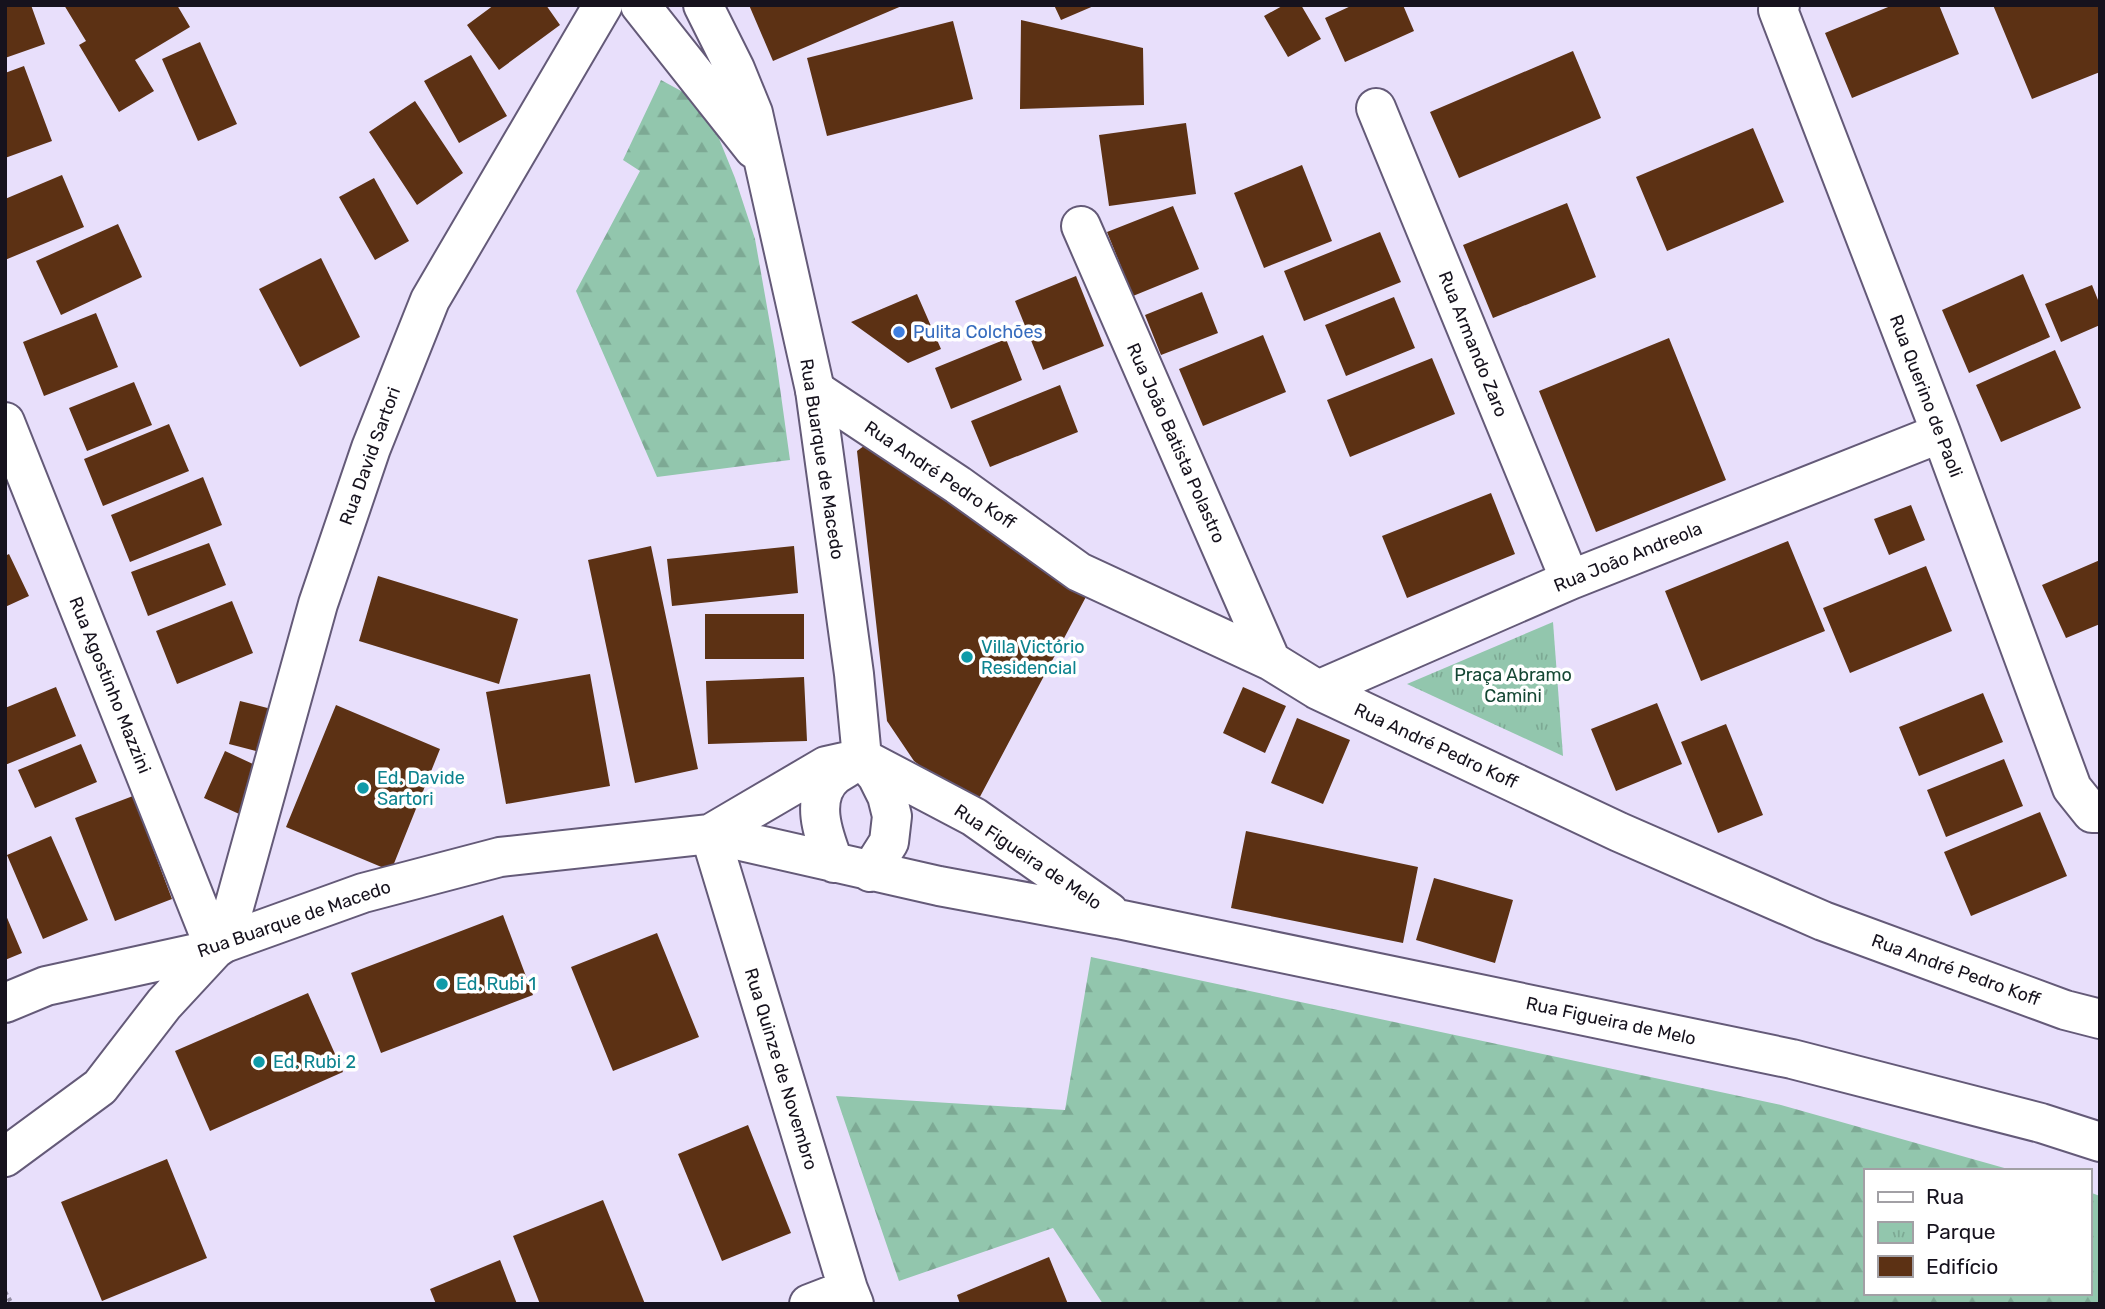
<svg xmlns="http://www.w3.org/2000/svg" width="2105" height="1309" viewBox="0 0 2105 1309" font-family="Rubik,sans-serif">
  <style>
    .forest { fill: url(#forest-firs) }
    .park { fill: url(#park-tufts) }
    .building { fill: #5c3114 }
    .lines { fill: none; stroke-linecap: round; stroke-linejoin: round }
    .street-casing { stroke: #645a78; stroke-width: 42 }
    .secondary-casing { stroke: #645a78; stroke-width: 42 }
    .path { stroke: #958ea3; stroke-width: 4.5; stroke-dasharray: 3.5 3.5; stroke-linecap: butt }
    .street { stroke: #fff; stroke-width: 38 }
    .secondary { stroke: #fff; stroke-width: 38 }
    .shop-dot { fill: #3f7fe0; stroke: #fff; stroke-width: 2.5 }
    .culture-dot { fill: #0f9aa8; stroke: #fff; stroke-width: 2.5 }
    .labels { text-anchor: middle; dominant-baseline: central; stroke-width: 7; stroke-linejoin: round; paint-order: stroke }
    .shop-label { font-size: 18px; fill: #366cbe; stroke: #fff; text-anchor: start }
    .street-label { font-size: 18px; fill: #16121d; stroke: #fff }
    .culture-label { font-size: 18px; fill: #0d838f; stroke: #fff; text-anchor: start }
    .park-label { font-size: 18px; fill: #154734; stroke: #fff }
  </style>
  <defs>
    <pattern id="forest-firs" width="22" height="20" patternUnits="userSpaceOnUse" patternTransform="scale(1.75)"><rect width="22" height="20" fill="#92c6ad"/><path d="M5 1l3.5 6h-7zM16 11l3.5 6h-7z" fill="#7da994"/></pattern>
    <pattern id="park-tufts" width="24" height="20" patternUnits="userSpaceOnUse" patternTransform="scale(1.75)"><rect width="24" height="20" fill="#92c6ad"/><path d="M3 7l-1-3M5 7V3M7 7l1-3M15 17l-1-3M17 17v-4M19 17l1-3" fill="none" stroke="#7da994"/></pattern>
  </defs>
  <rect width="100%" height="100%" fill="#e8dffb"/>
  <path class="forest" d="M661,80l44,24 30,74 20,61 20,113 15,108 -133,17 -81,-186 64,-120 -17,-11z
    M1091,957l690,148 234,66h-150v122h224v-101l11,4v108h-997l-50,-76 -154,53 -63,-185 229,14z"/>
  <path class="park" d="M1553,622l10,134 -156,-72z"/>
  <path class="building" d="M5,5h26l14,39 -40,14z
    M64,5h113l13,22 -55,33 19,31 -35,21 -40,-67 7,-4z
    M494,5h52l14,20 -61,45 -32,-45z
    M749,5h155l-131,56z
    M1054,5h42l-35,15z
    M1284,5h17l20,34 -33,18 -24,-41z
    M1353,5h50l11,26 -69,31 -20,-44z
    M1893,5h46l20,49 -107,44 -27,-65z
    M1993,5h107v67l-68,27z
    M1021,20l122,28 1,57 -124,4z
    M953,21l20,78 -146,37 -20,-78z
    M200,42l37,82 -39,17 -36,-82z
    M1573,51l28,67 -142,60 -29,-66z
    M471,55l36,61 -48,27 -35,-62z
    M24,66l28,75 -47,17v-85z
    M415,101l48,72 -46,32 -48,-73z
    M1186,123l10,71 -87,12 -10,-71z
    M1753,128l31,74 -117,49 -31,-74z
    M1302,165l30,76 -68,27 -30,-75z
    M62,175l22,52 -79,33v-61z
    M374,178l35,63 -34,19 -36,-63z
    M1567,203l29,74 -103,41 -30,-73z
    M1173,206l26,63 -66,27 -26,-64z
    M118,224l24,53 -81,38 -25,-54z
    M1380,232l21,50 -97,39 -20,-50z
    M321,258l39,79 -60,30 -41,-78z
    M2023,274l27,63 -81,36 -27,-63z
    M1076,276l28,70 -61,24 -28,-69z
    M2092,285l8,20v20l-39,17 -16,-38z
    M1202,292l16,41 -57,22 -16,-40z
    M917,294l24,55 -33,14 -57,-41z
    M1394,297l21,51 -69,28 -21,-51z
    M96,313l22,54 -74,29 -21,-54z
    M1263,335l23,57 -83,34 -24,-57z
    M1669,338l57,142 -130,52 -57,-141z
    M1006,339l16,41 -71,29 -16,-41z
    M2055,350l26,58 -80,34 -25,-57z
    M1432,358l23,56 -105,43 -23,-57z
    M134,382l18,43 -65,26 -18,-43z
    M1060,385l18,47 -88,35 -19,-46z
    M169,424l20,47 -86,35 -19,-47z
    M868,443l220,150 -114,215 -60,-47 -27,-40 -30,-270z
    M203,477l19,48 -92,37 -19,-47z
    M1491,493l24,61 -108,44 -25,-62z
    M1911,505l14,35 -36,15 -15,-36z
    M1788,541l37,90 -124,50 -36,-90z
    M209,543l17,42 -78,31 -17,-44z
    M651,546l47,223 -63,14 -47,-223z
    M794,546l4,47 -126,13 -5,-47z
    M9,554l20,42 -24,11v-51z
    M2100,560v64l-34,14 -24,-53z
    M1926,566l26,65 -102,42 -27,-65z
    M378,576l140,43 -19,65 -140,-43z
    M232,601l21,52 -76,31 -21,-53z
    M705,614h99v45h-99z
    M590,674l20,112 -104,18 -20,-112z
    M804,677l3,64 -99,3 -2,-63z
    M56,687l20,49 -71,29v-57z
    M1243,687l43,19 -21,47 -42,-20z
    M1983,693l20,49 -84,34 -20,-49z
    M240,701l39,10 -12,43 -38,-10z
    M1657,703l25,61 -66,27 -25,-62z
    M336,705l104,44 -49,122 -105,-44z
    M1297,718l53,22 -27,64 -52,-21z
    M1726,724l37,91 -45,18 -37,-91z
    M81,744l16,38 -62,26 -17,-38z
    M225,751l43,20 -20,47 -44,-20z
    M2004,759l19,47 -77,31 -19,-47z
    M133,796l39,103 -57,22 -40,-103z
    M2040,812l27,64 -96,40 -27,-64z
    M1246,831l172,36 -15,76 -172,-35z
    M51,836l37,84 -45,19 -36,-84z
    M1434,878l79,22 -18,63 -79,-23z
    M5,913l17,40 -17,7z
    M503,915l30,80 -152,58 -30,-80z
    M657,933l42,104 -86,34 -42,-104z
    M308,993l35,79 -133,59 -35,-80z
    M748,1125l43,108 -69,28 -44,-107z
    M167,1159l40,99 -105,43 -41,-99z
    M603,1200l42,104h-105l-27,-68z
    M1049,1257l19,47h-108l-3,-9z
    M500,1260l17,44h-81l-6,-15z"/>
  <g class="lines">
    <g class="street-casing">
      <path id="street" d="M1780,5l-2,5 163,423 131,355 20,25h8
        M1376,108l194,472
        M1081,226l190,435
        M815,390l143,95 121,87 192,89 47,29 301,142 204,89 242,89 35,9
        M5,422l210,527
        M1318,690l252,-110 371,-147
        M710,834l138,455 6,15
        M224,943l94,-339 53,-156 59,-148 173,-295
        M809,1304l39,-15"/>
    </g>
    <g class="secondary-casing">
      <path id="secondary" d="M640,5l114,144
        M703,5l32,64 18,44 62,277 39,284 8,84 15,18 10,20 5,20 -3,26 -19,30
        M864,759l110,58 135,95
        M710,834l116,-68 36,-8
        M834,863c-10,-26 -26,-66 1,-88 6,-4 13,-8 19,-12
        M5,1003l41,-17 169,-37 9,-6 139,-50 137,-36 210,-23 229,52 179,33 674,140 249,64 59,19
        M5,1157l95,-70 64,-83 51,-55"/>
    </g>
    <path class="path" d="M5,1292l7,12"/>
    <use href="#street" class="street"/>
    <use href="#secondary" class="secondary"/>
  </g>
  <circle class="shop-dot" cx="899" cy="332" r="7"/>
  <g class="culture-dot">
    <circle cx="967" cy="657" r="7"/>
    <circle cx="363" cy="788" r="7"/>
    <circle cx="442" cy="984" r="7"/>
    <circle cx="259" cy="1062" r="7"/>
  </g>
  <g class="labels">
    <g class="shop-label">
      <text x="913" y="332">Pulita Colchões</text>
    </g>
    <g class="street-label">
      <text transform="translate(1473 344) rotate(68)">Rua Armando Zaro</text>
      <text transform="translate(1926 396) rotate(69)">Rua Querino de Paoli</text>
      <text transform="translate(1176 443) rotate(66)">Rua João Batista Polastro</text>
      <text transform="translate(370 456) rotate(-70)">Rua David Sartori</text>
      <text transform="translate(822 459) rotate(81)">Rua Buarque de Macedo</text>
      <text transform="translate(940 475) rotate(34)">Rua André Pedro Koff</text>
      <text transform="translate(1628 557) rotate(-22)">Rua João Andreola</text>
      <text transform="translate(110 685) rotate(68)">Rua Agostinho Mazzini</text>
      <text transform="translate(1436 746) rotate(25)">Rua André Pedro Koff</text>
      <text transform="translate(1028 857) rotate(34)">Rua Figueira de Melo</text>
      <text transform="translate(294 919) rotate(-19)">Rua Buarque de Macedo</text>
      <text transform="translate(1956 970) rotate(20)">Rua André Pedro Koff</text>
      <text transform="translate(1611 1021) rotate(12)">Rua Figueira de Melo</text>
      <text transform="translate(781 1069) rotate(73)">Rua Quinze de Novembro</text>
    </g>
    <g class="culture-label">
      <text x="981" y="647">Villa Victório<tspan x="981" dy="21">Residencial</tspan></text>
      <text x="377" y="778">Ed. Davide<tspan x="377" dy="21">Sartori</tspan></text>
      <text x="456" y="984">Ed. Rubi 1</text>
      <text x="273" y="1062">Ed. Rubi 2</text>
    </g>
    <g class="park-label">
      <text x="1513" y="675">Praça Abramo<tspan x="1513" dy="21">Camini</tspan></text>
    </g>
  </g>
  <rect width="2105" height="1309" fill="none" stroke="#16121d" stroke-width="14"/>
  <rect x="1864" y="1169" width="228" height="126" fill="#ffffff" stroke="#a2a0a5" stroke-width="2"/>
  <rect x="1878" y="1192" width="35" height="10" fill="#ffffff" stroke="#a2a0a5" stroke-width="2"/>
  <text x="1926" y="1204" font-size="21" fill="#16121d">Rua</text>
  <rect x="1878" y="1222" width="35" height="21" fill="url(#park-tufts)" stroke="#a2a0a5" stroke-width="2"/>
  <text x="1926" y="1239" font-size="21" fill="#16121d">Parque</text>
  <rect x="1878" y="1256" width="35" height="21" fill="#5c3114" stroke="#a2a0a5" stroke-width="2"/>
  <text x="1926" y="1274" font-size="21" fill="#16121d">Edifício</text>
</svg>
